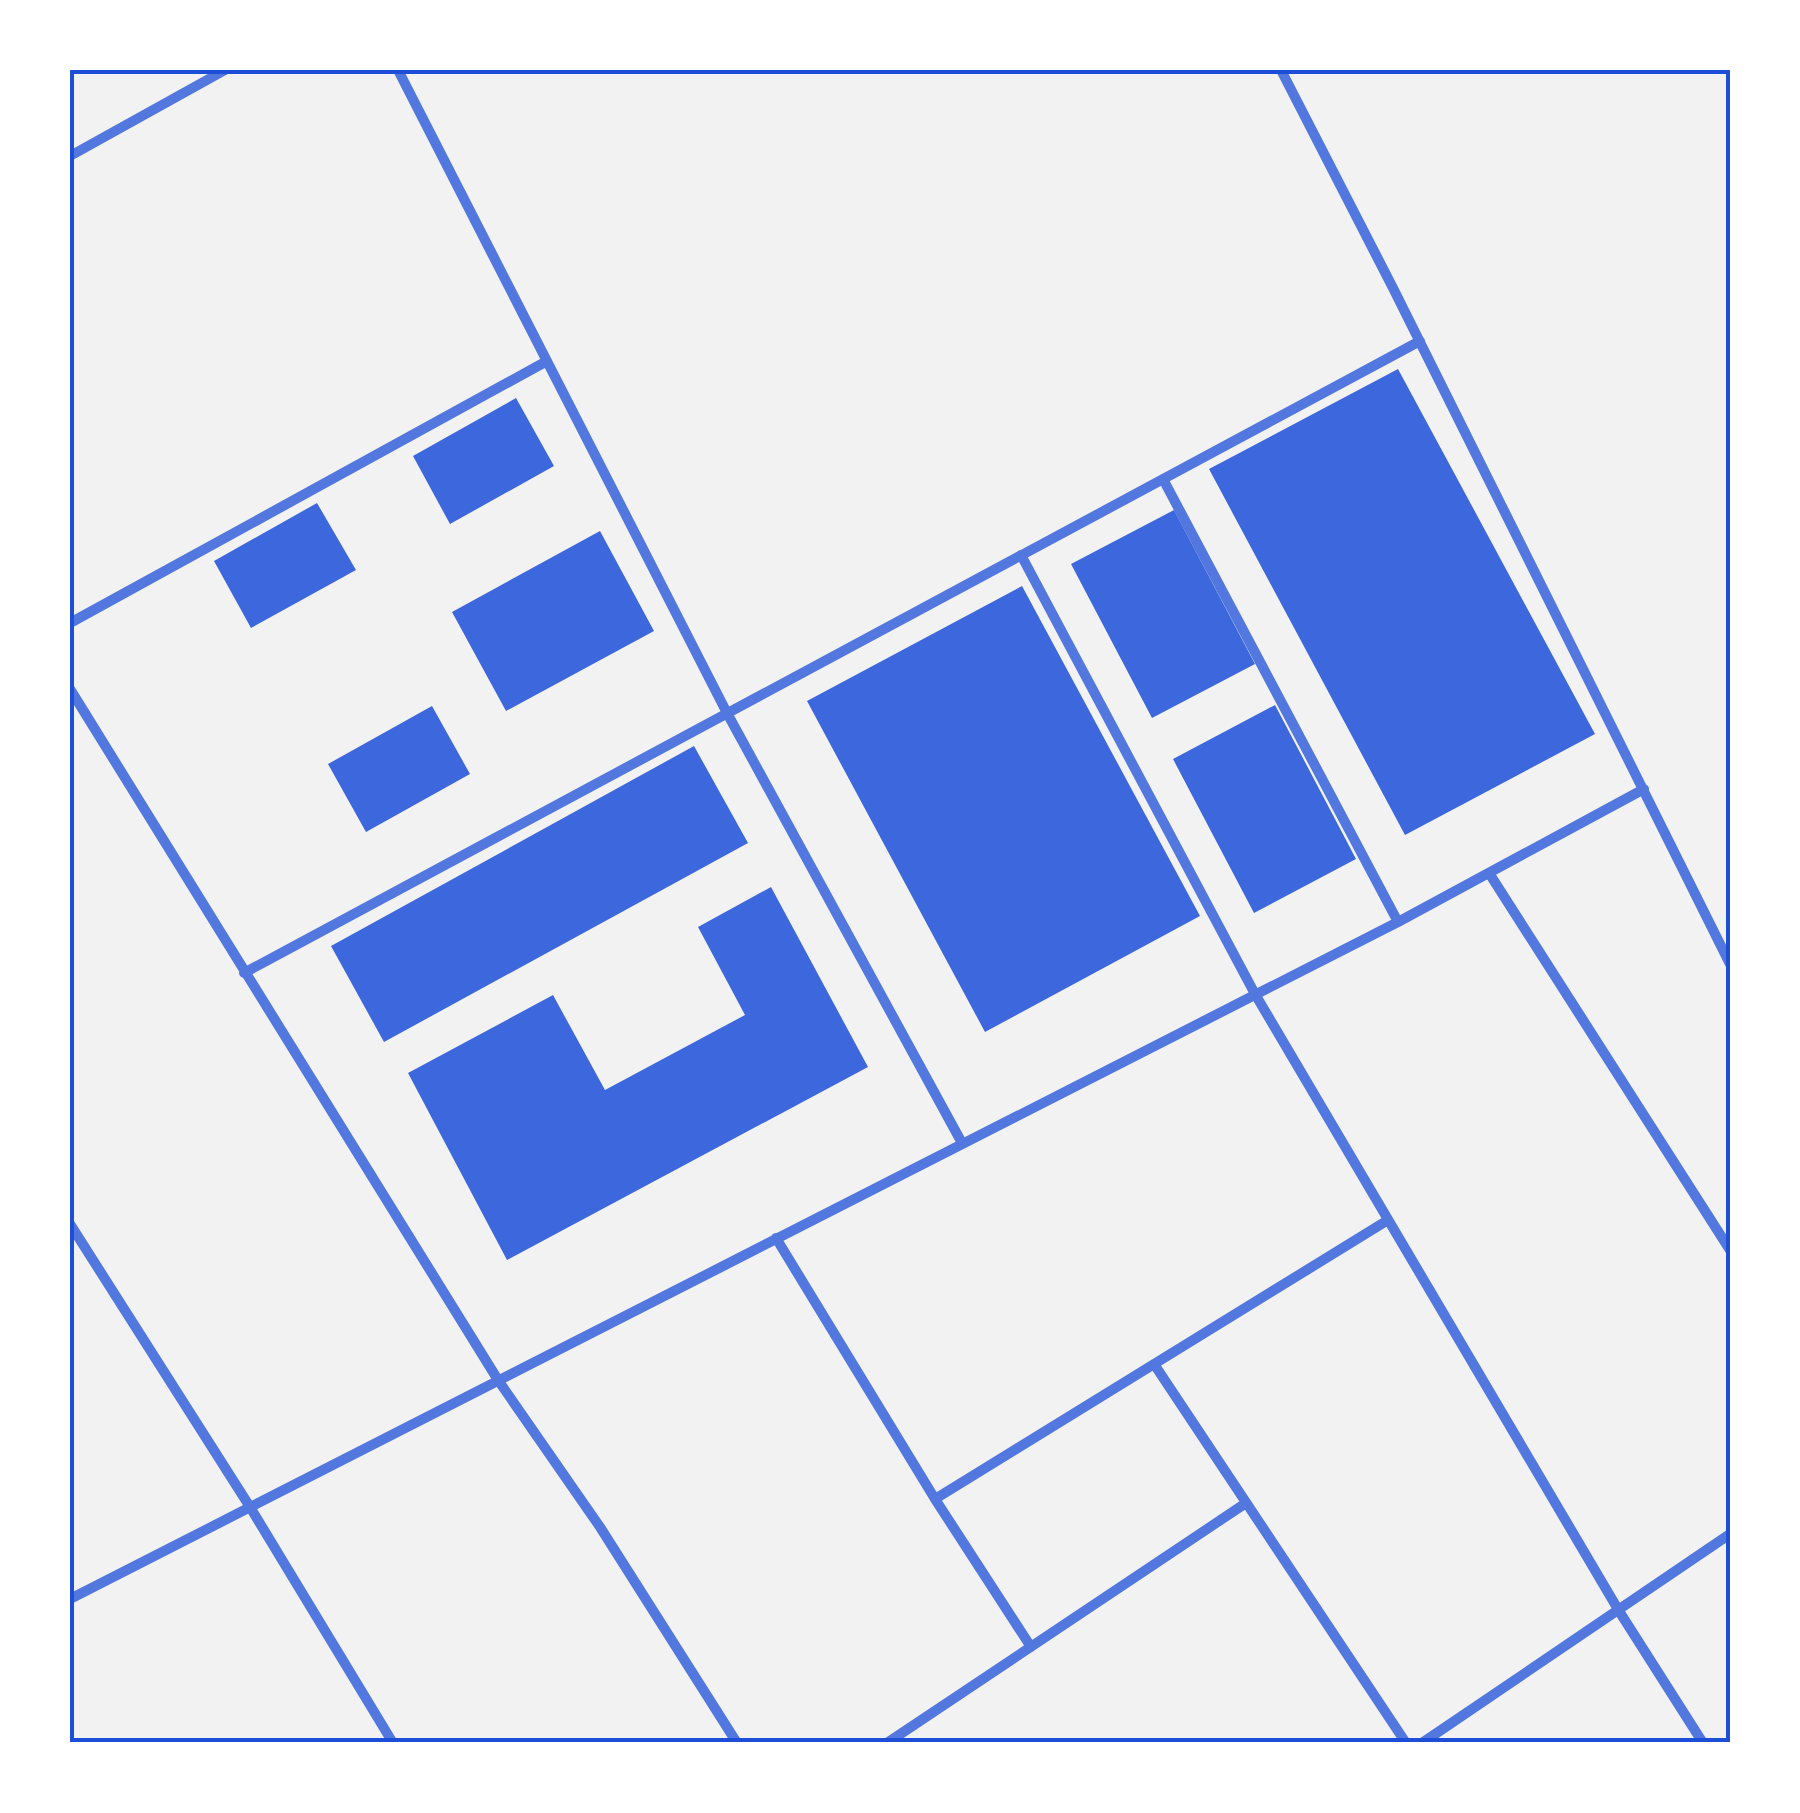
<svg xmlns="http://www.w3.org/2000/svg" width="1800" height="1813" viewBox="0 0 1800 1813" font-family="Commissioner,sans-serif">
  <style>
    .building { fill: #3d67dc }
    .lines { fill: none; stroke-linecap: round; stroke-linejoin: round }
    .minor { stroke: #5277de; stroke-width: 10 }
    .neatline { fill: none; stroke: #1d4ed8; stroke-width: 4 }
  </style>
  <rect width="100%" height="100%" fill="#f2f2f2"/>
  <path class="building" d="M1398,369l197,365 -190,101 -196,-366z
    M516,398l38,68 -104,58 -37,-68z
    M317,503l39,67 -105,58 -37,-67z
    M1174,510l81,154 -103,54 -81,-154z
    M600,531l54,100 -148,80 -54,-99z
    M1022,586l178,330 -215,116 -178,-331z
    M1275,705l81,154 -102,54 -81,-154z
    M432,706l38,68 -104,58 -38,-68z
    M694,746l54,97 -364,199 -53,-96z
    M771,887l97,180 -361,193 -99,-187 145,-78 52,95 140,-75 -47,-88z"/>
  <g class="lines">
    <path class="minor" d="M398,70l329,643 235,430
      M1281,70l113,220 336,674
      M70,156l155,-86
      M1163,479l235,443
      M1021,555l234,439 364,617 84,132
      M70,623l477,-262
      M70,689l428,691 102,147 137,216
      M1489,873l241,377
      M244,973l1176,-632
      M70,1224l180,283 143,236
      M776,1238l159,261 96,148
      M1154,1364l252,379
      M935,1499l453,-279
      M70,1599l1328,-677 246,-133
      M887,1743l359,-240
      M1422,1743l308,-209"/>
  </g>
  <rect width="1800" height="1813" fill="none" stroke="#ffffff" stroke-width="145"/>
  <rect x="72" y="72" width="1656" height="1668" class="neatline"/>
</svg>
